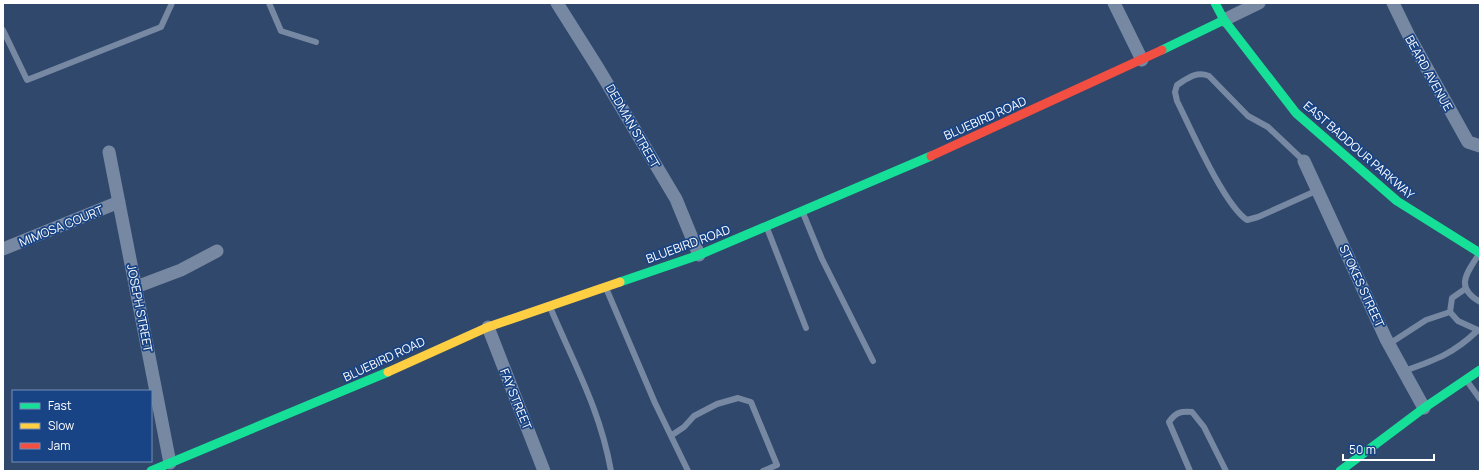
<svg xmlns="http://www.w3.org/2000/svg" width="1483" height="474" viewBox="0 0 1483 474" font-family="Manrope,sans-serif">
  <style>
    .lines { fill: none; stroke-linecap: round; stroke-linejoin: round }
    .lane { stroke: #7788a2; stroke-width: 6 }
    .street { stroke: #7788a2; stroke-width: 13 }
    .fast { stroke: #16e098; stroke-width: 9 }
    .slow { stroke: #ffcf43; stroke-width: 9 }
    .jam { stroke: #f24e42; stroke-width: 9 }
    .labels { text-anchor: middle; dominant-baseline: central; stroke-width: 3.5; stroke-linejoin: round; paint-order: stroke }
    .street-label { font-size: 12px; fill: #fff; stroke: #184385 }
  </style>
  <rect width="100%" height="100%" fill="#30486c"/>
  <g class="lines">
    <path class="lane" d="M269,3l12,28 35,11
      M3,30l24,50 134,-53 11,-24
      M1304,161l-36,-34 -20,-11 -39,-40c-13,-5 -21,2 -32,9l-2,7 2,9c14,28 47,104 70,119l11,-3 60,-27
      M803,213l19,46 51,102
      M767,228l39,100
      M1479,254c-12,19 -25,33 1,48
      M606,288l49,115 33,68
      M1465,289l-13,9 -2,14 8,9 22,10
      M550,307c24,57 50,102 61,164
      M1389,344l37,-24 24,-8
      M1404,371c31,-11 49,-17 73,-40
      M1467,381l13,18
      M672,435l12,-8 10,-11 23,-12 21,-6 13,4 26,63 -14,6
      M1190,471l-21,-49c7,-10 12,-11 23,-10l12,15 22,44"/>
    <path class="street" d="M557,3l41,65 78,131 23,56
      M1114,3l28,57
      M1393,3l17,35 58,104 12,4
      M1224,20l35,-17
      M109,152l61,311
      M1304,161l82,178 38,69
      M3,249l116,-47
      M136,287l45,-17 36,-19
      M488,327l56,144"/>
    <path class="fast" d="M1215,3l9,17 72,93 101,88 83,52
      M1162,50l62,-30
      M620,282l79,-27 232,-99
      M151,471l237,-99
      M1340,471l84,-63 56,-38"/>
    <path class="slow" d="M388,372l100,-45 132,-45"/>
    <path class="jam" d="M931,156l231,-106"/>
  </g>
  <g class="labels">
    <g class="street-label">
      <text transform="translate(1429 73) rotate(61)">BEARD AVENUE</text>
      <text transform="translate(985 118) rotate(-24)">BLUEBIRD ROAD</text>
      <text transform="translate(633 126) rotate(60)">DEDMAN STREET</text>
      <text transform="translate(1359 150) rotate(41)">EAST BADDOUR PARKWAY</text>
      <text transform="translate(61 226) rotate(-22)">MIMOSA COURT</text>
      <text transform="translate(688 244) rotate(-20)">BLUEBIRD ROAD</text>
      <text transform="translate(1362 286) rotate(65)">STOKES STREET</text>
      <text transform="translate(140 308) rotate(79)">JOSEPH STREET</text>
      <text transform="translate(384 359) rotate(-25)">BLUEBIRD ROAD</text>
      <text transform="translate(516 399) rotate(68)">FAY STREET</text>
    </g>
  </g>
  <rect width="1483" height="474" fill="none" stroke="#ffffff" stroke-width="8"/>
  <rect x="12" y="390" width="140" height="72" fill="#184385" stroke="#748eb6"/>
  <rect x="20" y="403" width="20" height="6" fill="#16e098" stroke="#748eb6"/>
  <text x="48" y="410" font-size="12" fill="#ffffff">Fast</text>
  <rect x="20" y="423" width="20" height="6" fill="#ffcf43" stroke="#748eb6"/>
  <text x="48" y="430" font-size="12" fill="#ffffff">Slow</text>
  <rect x="20" y="443" width="20" height="6" fill="#f24e42" stroke="#748eb6"/>
  <text x="48" y="450" font-size="12" fill="#ffffff">Jam</text>
  <path d="M1343 454v6h91v-6" fill="none" stroke="#ffffff" stroke-width="2"/>
  <text x="1349" y="454" font-size="12" fill="#ffffff" stroke="#184385" stroke-width="3" paint-order="stroke">50 m</text>
</svg>
